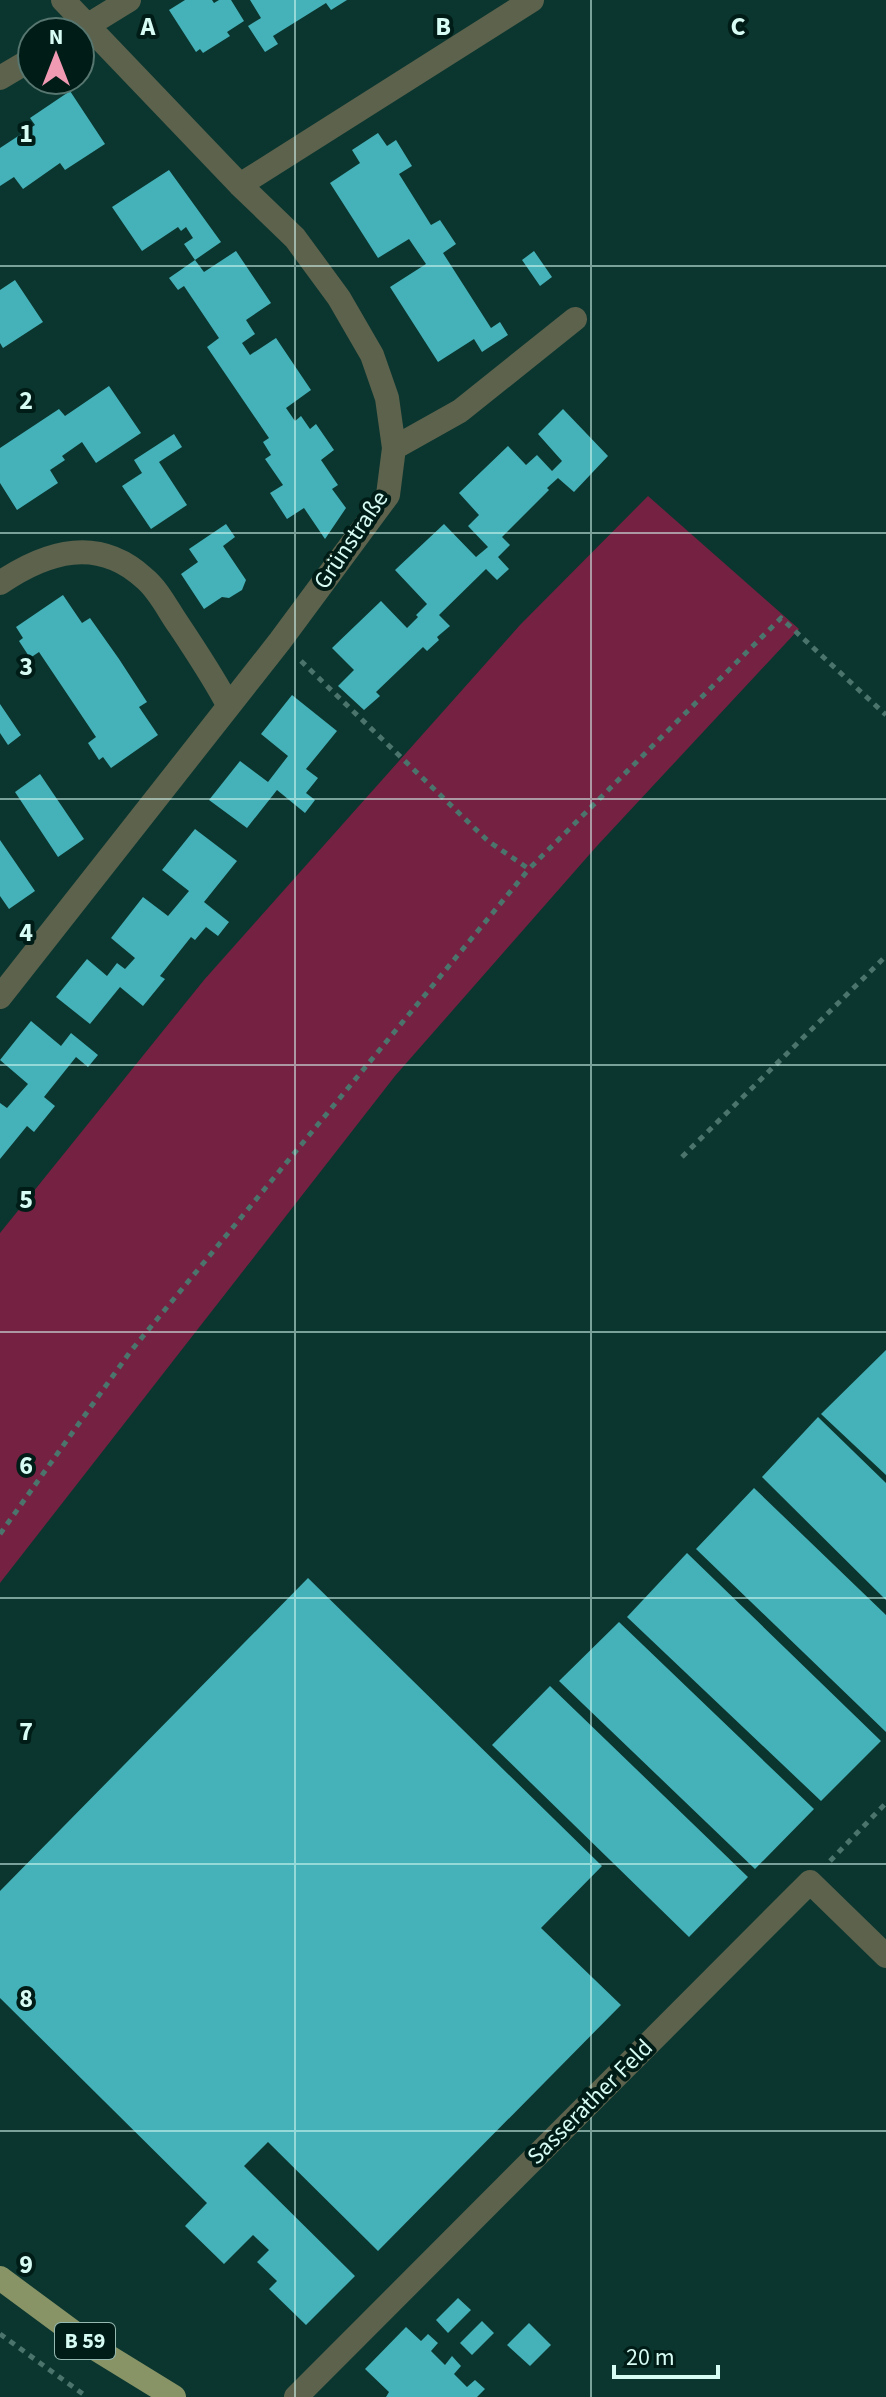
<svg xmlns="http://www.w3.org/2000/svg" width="886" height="2397" viewBox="0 0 886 2397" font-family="'Source Sans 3',sans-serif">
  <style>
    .green { fill: #752142 }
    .building { fill: #45b1b8 }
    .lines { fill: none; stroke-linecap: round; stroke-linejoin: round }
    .path { stroke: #4b746c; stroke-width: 5; stroke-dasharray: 6 6; stroke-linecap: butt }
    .minor { stroke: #5c624c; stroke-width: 24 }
    .major { stroke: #889466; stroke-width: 24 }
    .grid { fill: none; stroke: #d7fcf4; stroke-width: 2; stroke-opacity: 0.55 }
    .labels { text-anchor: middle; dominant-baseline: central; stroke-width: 8; stroke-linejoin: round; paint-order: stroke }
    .shield { fill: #001c17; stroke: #96b9b2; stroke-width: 2 }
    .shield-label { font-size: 22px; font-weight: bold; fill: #d7fcf4 }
    .street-label { font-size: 24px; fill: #d7fcf4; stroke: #001c17 }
    .grid-label { font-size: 26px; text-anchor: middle; font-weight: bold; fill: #d7fcf4; stroke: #001c17; stroke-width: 8; stroke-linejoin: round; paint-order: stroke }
  </style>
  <rect width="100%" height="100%" fill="#0b362f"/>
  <path class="green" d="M648,496l151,133 -203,218 -201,229 -395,507v-350l204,-253 316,-355z"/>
  <path class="building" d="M185,0h27l2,3 5,-3h12l13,21 -17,11 3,4 -27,17 -3,-4 -4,3 -27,-42z
    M250,0h97l-16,10 -5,-7 -53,33 5,8 -13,8 -17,-26 13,-8z
    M70,91l35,53 -40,26 -5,-7 -37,26 -9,-12 -14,9v-38l35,-23 -5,-7z
    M378,133l9,13 9,-6 16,26 -13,8 32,51 9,-5 16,24 -13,9 48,75 9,-6 8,13 -26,17 -8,-13 -36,23 -48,-75 36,-23 -17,-25 -31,19 -48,-75 30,-20 -8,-13z
    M169,170l52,72 -26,18 9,12 32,-21 35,52 -25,17 9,14 -13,9 8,12 26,-17 35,52 -25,18 9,13 6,-5 9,13 6,-5 18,26 -13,10 17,25 -6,4 14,19 -21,31 -21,-31 -17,11 -17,-26 13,-8 -18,-26 6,-4 -8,-13 6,-4 -62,-91 12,-9 -35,-52 -6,4 -9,-12 26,-18 -11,-16 9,-6 -7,-11 -5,4 -3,-4 -36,24 -30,-44z
    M534,251l18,26 -12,9 -18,-26z
    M15,280l28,42 -40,26 -3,-5v-53z
    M109,386l32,47 -45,30 -14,-21 -20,14 3,4 -15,10 8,13 -41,27 -17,-27v-35l59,-39 6,7z
    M563,409l45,47 -34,36 -16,-14 -11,10 2,2 -47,47 8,8 -12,12 11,12 -12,11 -11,-11 -47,46 11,11 -13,11 2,3 -12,11 -4,-4 -47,45 4,4 -16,14 -26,-24 16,-16 -22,-22 49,-47 26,27 11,-11 -2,-2 11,-11 -32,-34 49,-46 32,33 12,-10 -20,-21 11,-11 -20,-22 49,-47 18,19 11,-10 15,16 10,-10 -24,-27z
    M174,434l8,13 -23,15 28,43 -36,24 -29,-43 20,-13 -8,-13z
    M226,524l9,13 -12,9 23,34 -4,10 -13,8 -7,-1 -18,12 -23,-35 17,-12 -9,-13z
    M63,595l19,28 8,-5 29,41 28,43 -8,5 19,28 -47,33 -8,-11 -4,3 -11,-17 8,-6 -57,-85 -9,6 -11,-17 4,-3 -7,-11z
    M292,695l45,36 -31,38 12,9 -12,15 9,7 -10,13 -28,-23 -30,38 -38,-28 31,-39 28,21 20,-26 -27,-22z
    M0,704l21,31 -13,10 -8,-12z
    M40,774l44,65 -26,18 -43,-65z
    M195,829l42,32 -33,41 25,20 -11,14 -12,-9 -11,13 -4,-3 -31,39 5,3 -22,27 -23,-19 -30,37 -34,-27 31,-38 20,17 10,-13 8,6 10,-11 -24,-20 32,-41 25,19 21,-25 -27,-21z
    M0,840l35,51 -26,18 -9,-13z
    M31,1021l30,25 10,-13 27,22 -10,12 -12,-10 -32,40 11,9 -21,26 -7,-6 -27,33v-56l7,5 21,-24 -28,-24z
    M886,1350v125l-65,-61z
    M818,1417l68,66v117l-124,-123z
    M754,1488l132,127v117l-190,-183z
    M687,1553l194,188 -60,60 -194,-184z
    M308,1578l294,288 -61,62 80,77 -243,246 -110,-109 -24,24 111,110 -49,49 -37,-36 8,-8 -20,-19 12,-12 -16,-15 -29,29 -39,-38 22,-23 -207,-205v-107z
    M619,1622l195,187 -59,60 -196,-188z
    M550,1686l198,191 -59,60 -197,-192z
    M458,2298l13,12 -23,23 -12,-13z
    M482,2321l12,12 -22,22 -12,-12z
    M529,2323l22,22 -21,21 -23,-21z
    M406,2327l15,14 7,-7 10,9 -7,8 14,14 7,-9 9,10 -7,8 13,13 8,-7 10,9 -8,8h-91l3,-5 -24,-23z"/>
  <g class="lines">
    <path class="path" d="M301,661l187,180 41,28 252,-251 105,97
      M682,1157l204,-201
      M0,1534l130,-182 399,-483
      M830,1861l56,-58
      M0,2334l87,63"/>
    <path class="minor" d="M77,32l52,-32
      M0,78l32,-19
      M240,185l292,-185
      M394,448l66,-37 115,-92
      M0,583c47,-32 98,-47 144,-5 15,12 25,34 36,49 17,26 34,51 48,78
      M0,997l280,-356 108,-146 6,-47 -7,-50 -15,-43 -33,-57 -44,-60 -55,-53 -177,-185
      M296,2397l514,-515 76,74"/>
    <path class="major" d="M0,2278l96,71 78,48"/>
  </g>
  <path class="grid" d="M295,0v2397M591,0v2397M0,266h886M0,533h886M0,799h886M0,1065h886M0,1332h886M0,1598h886M0,1864h886M0,2131h886"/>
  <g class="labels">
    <rect class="shield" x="55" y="2323" width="60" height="36" rx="6"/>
    <g class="shield-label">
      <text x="85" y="2341">B 59</text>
    </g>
    <g class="street-label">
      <text transform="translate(351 540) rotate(-56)">Grünstraße</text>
      <text transform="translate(590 2102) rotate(-45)">Sasserather Feld</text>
    </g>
  </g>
  <g class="grid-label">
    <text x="148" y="35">A</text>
    <text x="443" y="35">B</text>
    <text x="738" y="35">C</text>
    <text x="26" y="142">1</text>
    <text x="26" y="409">2</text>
    <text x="26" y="675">3</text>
    <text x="26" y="941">4</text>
    <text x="26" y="1208">5</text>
    <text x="26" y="1474">6</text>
    <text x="26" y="1740">7</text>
    <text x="26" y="2007">8</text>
    <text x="26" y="2273">9</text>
  </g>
  <g transform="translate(56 56)"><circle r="38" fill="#001c17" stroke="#56766f" stroke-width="2"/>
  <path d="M0-6L14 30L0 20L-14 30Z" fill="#f19ab4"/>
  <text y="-12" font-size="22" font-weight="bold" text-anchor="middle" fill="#d7fcf4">N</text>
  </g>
  <path d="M614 2365v12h104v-12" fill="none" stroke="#d7fcf4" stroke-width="4"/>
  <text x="626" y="2365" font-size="24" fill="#d7fcf4" stroke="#001c17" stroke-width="6" paint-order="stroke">20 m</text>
</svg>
